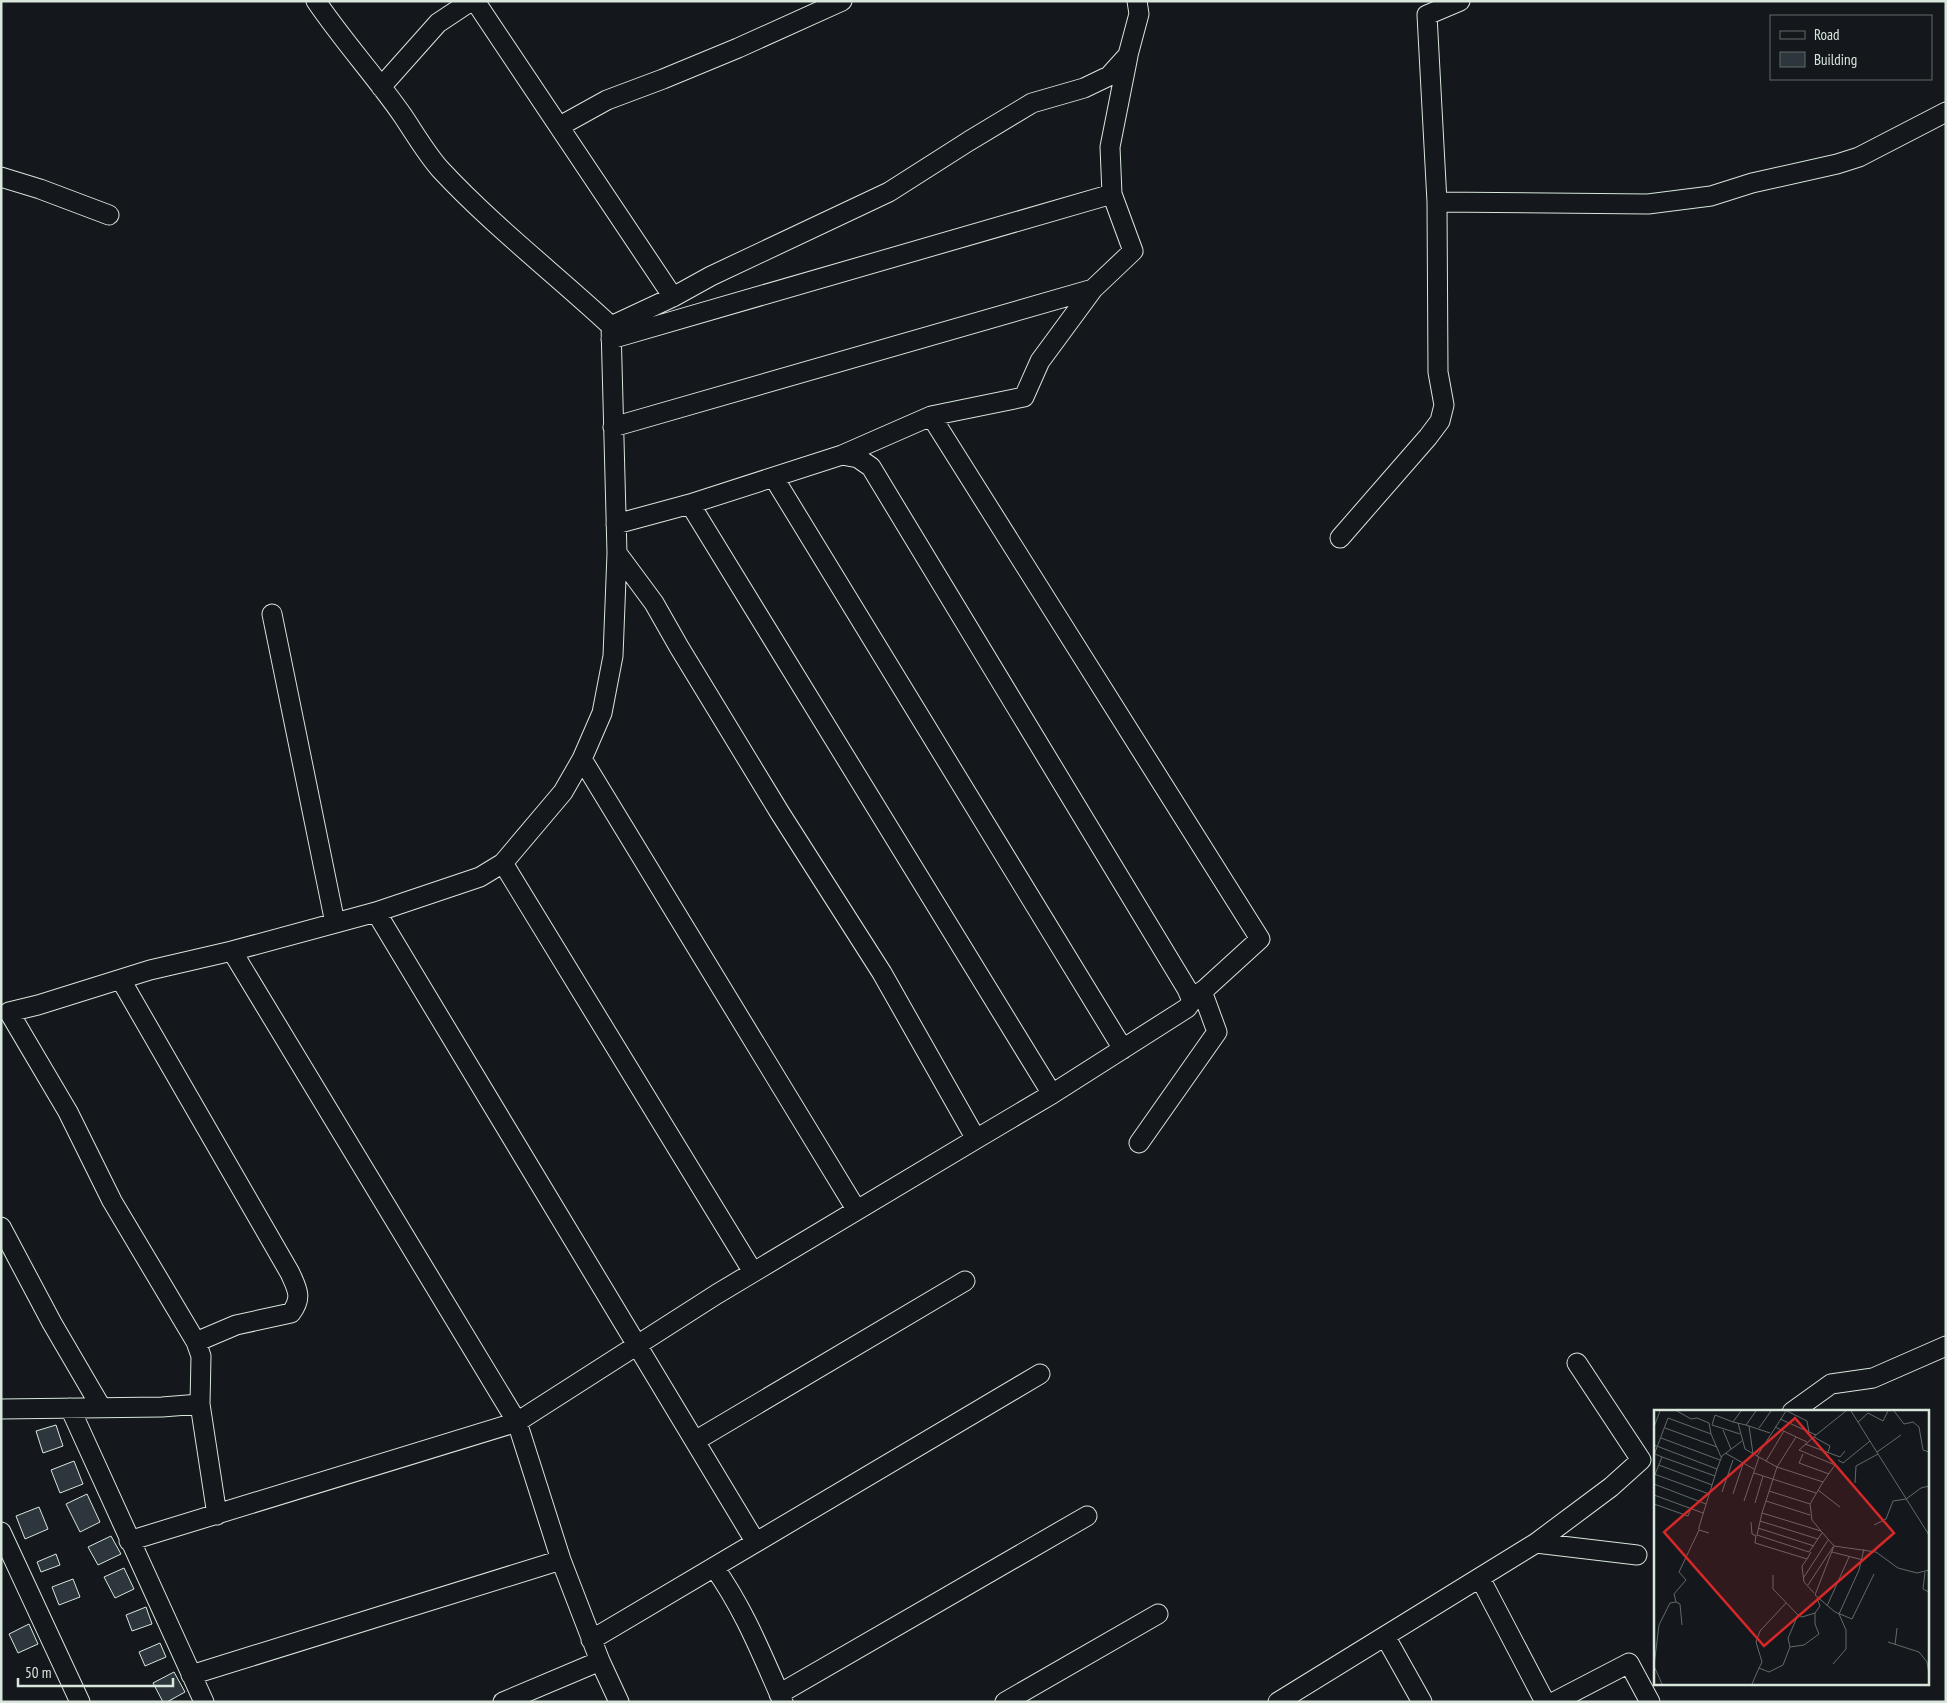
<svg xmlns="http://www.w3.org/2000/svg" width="1947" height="1703" viewBox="0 0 1947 1703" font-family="'PT Sans Narrow',sans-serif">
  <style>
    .building { fill: #2c363c; stroke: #d8e6dc }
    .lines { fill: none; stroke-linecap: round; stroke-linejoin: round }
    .street-casing { stroke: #d8e6dc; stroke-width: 21 }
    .street { stroke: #14181c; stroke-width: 19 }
    .inset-road { fill: none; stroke: #626a69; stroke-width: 1 }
    .view { fill: #d62828; fill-opacity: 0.15; stroke: #d62828; stroke-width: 2.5 }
    .inset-edge { fill: none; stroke: #d8e6dc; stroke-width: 2.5 }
  </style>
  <rect width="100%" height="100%" fill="#14181c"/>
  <path class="building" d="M56,1425l7,21 -20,7 -7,-22z
    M74,1461l9,23 -23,9 -9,-23z
    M87,1494l13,28 -20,10 -14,-28z
    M39,1507l9,22 -23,10 -9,-23z
    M111,1536l10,18 -23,11 -10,-18z
    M56,1554l4,11 -19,7 -4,-10z
    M124,1568l10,21 -19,9 -11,-21z
    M73,1579l7,18 -21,8 -7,-18z
    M146,1607l6,17 -20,7 -6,-16z
    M29,1624l9,20 -20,9 -9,-19z
    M160,1643l6,14 -21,9 -6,-14z
    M174,1672l11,20 -18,10h-4l-10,-19z"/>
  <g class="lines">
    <g class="street-casing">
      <path id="street" d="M316,1c27,40 60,76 87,115 12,18 23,37 37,53 53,57 114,104 171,157l6,227 -4,103 -11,57 -20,46 -19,33 -60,71 -23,14 -104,35 -144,39 285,471 44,138 39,101 -97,41
        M475,1l198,296
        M381,87l57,-64 33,-22
        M560,126l47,-26 56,-21 75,-31 104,-47
        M1,177l39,12 69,26
        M1437,202l211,2 63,-8 41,-13 85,-19 22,-7 87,-45
        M611,326l62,-29 38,-21 178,-84 80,-51 63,-38 52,-15 25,-12 19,-21 11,-41 -2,-13
        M611,339l501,-145
        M931,416l93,-19 16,-36 53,-72 40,-38 -21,-57 -2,-47 18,-91
        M613,427l480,-138
        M842,455l89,-39 329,523 -68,62
        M774,478l349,571
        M690,504l362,590
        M616,524l74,-20 152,-49 16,3 13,9 316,522 5,12 -5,7 -135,86 -76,45
        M1340,538l88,-101 12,-16 4,-16 -6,-33 -1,-170 -10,-187 33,-14
        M272,614l63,309
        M582,759l274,450
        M503,863l250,409
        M376,912l379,629
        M121,980l169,293c7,16 13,24 1,40l-55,12 -40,17
        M1139,1143l78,-111 -15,-41
        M1,1227l51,96 49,84
        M200,1404l17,111
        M70,1408l134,294
        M1,1409l161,-2 38,-3 1,-48 -5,-14 -84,-141 -44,-89 -59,-100 29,-7 112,-35 82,-19
        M1792,1412l39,-28 42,-6 73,-32
        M695,1441l270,-160
        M1,1532l79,170
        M129,1541l388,-119 200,-128 259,-155 -94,-166 -102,-160 -101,-166 -25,-44 -37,-50
        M1536,1543l101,12
        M714,1567c31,44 47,86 69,135
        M1480,1578l65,124
        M1385,1636l37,66
        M591,1640l449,-266
        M600,1661l19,41
        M191,1675l370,-115
        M779,1694l308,-178
        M1005,1702l153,-88
        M1278,1702l258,-159 75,-56 30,-27 -64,-97
        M1554,1702l75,-39 21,39"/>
    </g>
    <use href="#street" class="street"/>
  </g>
  <g transform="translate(1654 1410)">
    <rect width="275" height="275" fill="#14181c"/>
    <path class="inset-road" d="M23,1l14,8 6,-1 12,5 2,11M87,1l-8,11 13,3M102,1l-10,14 24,8M132,1l-29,45 20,11 46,15 -13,22 2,16 9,11 13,15 42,6 22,16 19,5 12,-3M133,1l20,10 2,11M197,1l78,124M240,1l10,13 9,-2 6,5 4,23 6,2M126,9l36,16 -17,15 36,15 -12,17M79,12l-18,-7 -3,10 28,9M204,12l10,-9 15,8 5,-10M84,13l7,26 12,7M95,16l4,28M0,17l6,-16M121,17l32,15M11,18l52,19M105,18l12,-17M69,20l8,19M162,25l30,-24M142,27l-19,30 -15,46 59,18M160,27l16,9 -2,6M7,28l59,22M151,34l35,13 5,-6M0,35l63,24 5,-13 20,-15M223,42l24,-17M71,43l29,16M149,44l-4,9 30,11M0,45l14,-37 43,16 10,23M8,47l53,19M184,50l5,3 27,-22M112,51l18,-30M5,55l53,20M100,63l62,20M0,64l55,20M0,67l8,-20 -7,-3M201,73l1,-17 22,-12M0,74l52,20M164,80l22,17M115,81l41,13M68,82l11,-32M79,84l10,-30M0,85l49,18M90,91l15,-44M112,91l44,14M101,93l8,-27M0,94l34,12 3,-8M108,103l-5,22 52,17 13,-19M106,111l58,18M97,112l1,12 4,2M220,115l12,-6 7,-18 13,-2 15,-11 8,-2M104,118l56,18M55,123l-10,-3v-3l18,-58M102,125l-1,8 52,16 4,-7M180,136l-19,49 20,17 17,7 22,-45M178,142l31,8M153,149l-5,7 2,16 10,11M271,162l-2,17 6,3M119,165v14l25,26 -10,23 2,9 14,-2 15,-11 -4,-10v-11l5,-7 -3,-8M150,167l24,-37M154,175l25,-38M22,192l4,2 2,21M173,196l22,-49M144,205l4,2 13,-4M234,232l31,10 8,10 2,13M241,235l2,-17M179,254l13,-15v-19l-7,-16 20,-44 5,-21M105,258l3,-6 -6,-20 4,-11 26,-28M8,274l-8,-18 5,-41 11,-22 6,-1 -2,-8 12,-14 -7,-8 20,-42M98,274l7,-16 10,4 14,-7 7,-18"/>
    <path class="view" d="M141,8l99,115 -130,113 -100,-114z"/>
    <rect width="275" height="275" class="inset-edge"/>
  </g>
  <rect width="1947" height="1703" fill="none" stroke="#d8e6dc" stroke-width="5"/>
  <rect x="1770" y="15" width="162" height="65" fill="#14181c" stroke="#626a69"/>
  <rect x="1780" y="31" width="25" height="8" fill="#14181c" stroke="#626a69"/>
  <text x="1814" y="40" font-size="15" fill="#d8e6dc">Road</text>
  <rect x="1780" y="52" width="25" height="15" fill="#2c363c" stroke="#626a69"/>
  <text x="1814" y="65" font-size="15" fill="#d8e6dc">Building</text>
  <path d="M18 1678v8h155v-8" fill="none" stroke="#d8e6dc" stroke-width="2.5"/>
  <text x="25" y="1678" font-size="15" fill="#d8e6dc" stroke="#14181c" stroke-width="4" paint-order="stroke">50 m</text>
</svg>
